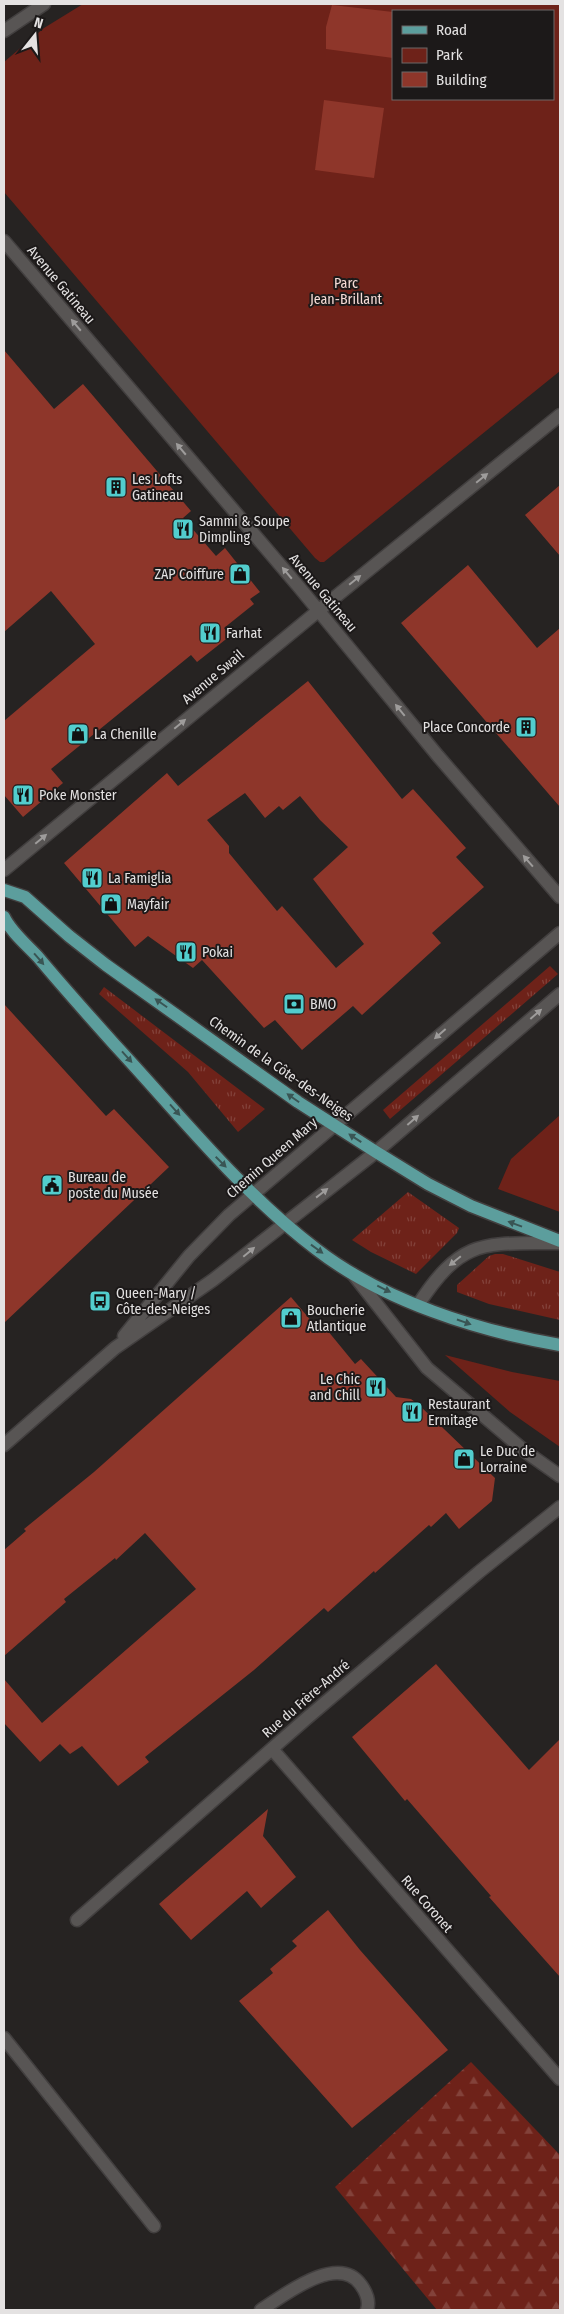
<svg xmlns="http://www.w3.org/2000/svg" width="564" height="2314" viewBox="0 0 564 2314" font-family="'Fira Sans Condensed',sans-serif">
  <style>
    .grass { fill: url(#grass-tufts) }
    .forest { fill: url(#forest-firs) }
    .park { fill: #6e2219; fill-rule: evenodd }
    .building { fill: #8e362a; fill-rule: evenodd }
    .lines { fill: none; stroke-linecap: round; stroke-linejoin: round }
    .minor-casing { stroke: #423f3f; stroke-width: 15 }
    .major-casing { stroke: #423f3f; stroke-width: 15 }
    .minor { stroke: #585554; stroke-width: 12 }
    .major { stroke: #5c9e9d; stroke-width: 12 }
    .oneway { fill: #9e9c9b }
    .oneway2 { fill: #395554 }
    .labels { text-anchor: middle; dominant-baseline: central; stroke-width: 4; stroke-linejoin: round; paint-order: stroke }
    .park-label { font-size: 14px; fill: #f6dbd6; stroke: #1c1919 }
    .street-label { font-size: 14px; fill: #e4e2e2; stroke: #1c1919 }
    .poi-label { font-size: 14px; fill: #e4e2e2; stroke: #1c1919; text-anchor: start }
  </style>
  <defs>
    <pattern id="grass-tufts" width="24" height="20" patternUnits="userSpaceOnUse" patternTransform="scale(1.25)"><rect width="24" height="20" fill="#6e2219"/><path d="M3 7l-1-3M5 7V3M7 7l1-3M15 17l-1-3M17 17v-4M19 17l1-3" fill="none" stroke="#83423a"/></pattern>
    <pattern id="forest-firs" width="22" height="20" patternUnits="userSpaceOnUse" patternTransform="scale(1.25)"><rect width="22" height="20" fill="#6e2219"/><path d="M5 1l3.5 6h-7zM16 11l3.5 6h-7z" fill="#83423a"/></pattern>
  </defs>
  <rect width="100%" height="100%" fill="#262322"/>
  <path class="grass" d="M550,966l8,8 -168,145 -7,-9z
    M104,987l161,122 -27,23 -50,-60 -89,-78z
    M408,1192l51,36 -2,5 -41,41 -45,-22 -19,-12z
    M495,1254h8l57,18v48l-71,-16 -32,-12v-7l32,-29z"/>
  <path class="forest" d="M471,2062l89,93v155h-123l-102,-123z"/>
  <path class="park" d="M83,4h477v367l-236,191h-4l-5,-4 -311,-366v-130l40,-34zM393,11h160v88h-160z
    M560,1115v97l-62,-23 13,-30z
    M445,1355l67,17 48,9v66l-50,-35z"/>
  <path class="building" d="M332,5l61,7v46l-67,-9v-22z
    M324,100l60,8 -10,70 -59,-8z
    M4,350l50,59 29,-25 108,127 -8,7 33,38 9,-8 35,44 -10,7 4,5 -30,24 6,8 -33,26 -6,-7 -140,114 12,14 -40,34 -19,-22v-74l91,-77 -44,-53 -47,41z
    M560,485v71l-35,-41z
    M468,565l69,83 23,-20v179l-159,-184z
    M308,681l94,118 11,-10 53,59 -10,9 28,30 -52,46 9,10 -79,72 -9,-9 -51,44 -27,-30 -11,8 -62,-68 -9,8 -45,-32 -13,11 -71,-84 103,-90 11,13zM245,793l20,25 14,-12 4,4 17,-14 20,24 28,27 -35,32 51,65 -28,24 -54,-62 -5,5 -48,-58v-7l-22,-26z
    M4,1004l102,112 8,-7 55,58 -165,156z
    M291,1297l27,32 5,-4 32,39 6,-5 35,38 15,2 8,6 76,73 -3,23 -33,28 -13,-16 -15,14 -2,-2 -54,48 -1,-2 -46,41 -4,-4 -70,62 -109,87 4,5 -31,24 -36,-40 -12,8 -10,-10 -20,18 -36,-39v-44l38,44 154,-134 -51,-56 -29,27 -1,-2 -51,41 2,3 -62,54v-106l22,-19 -2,-2 70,-57z
    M436,1664l93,106 31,-31v238l-71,-80 2,-1 -84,-97 -2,2 -53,-64z
    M268,1809l-5,27 33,41 -35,31 -14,-17 -56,49 -32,-36z
    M328,1910l32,40 88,100 -96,78 -113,-127 34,-28 -3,-4 27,-23 -5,-5z"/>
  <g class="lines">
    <g class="minor-casing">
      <path id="minor" d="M4,31l40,-27
        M4,241l295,346 139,169 122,141
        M4,870l314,-259 242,-196
        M353,1274l74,94 99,84 34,24
        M418,1305c45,-69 67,-61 142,-62
        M124,1336l65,-80 40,-41 331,-282
        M4,1445l111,-97 98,-68 163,-128 184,-158
        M272,1749l288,330
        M77,1920l230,-202 172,-146 81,-65
        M4,2038l150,188
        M261,2310c22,-14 77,-58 100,-25 5,7 9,16 6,25"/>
    </g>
    <g class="major-casing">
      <path id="major" d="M4,890l21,7 44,39 37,29 192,137 78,50 52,32 43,22 89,35
        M4,917c7,15 23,28 34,40 25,30 51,59 77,88 65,70 125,146 201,204 67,52 162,82 244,96"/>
    </g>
    <use href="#minor" class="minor"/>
    <use href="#major" class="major"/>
  </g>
  <defs><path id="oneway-solid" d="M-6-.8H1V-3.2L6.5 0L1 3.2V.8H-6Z" transform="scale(1.25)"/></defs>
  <g class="oneway">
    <use href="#oneway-solid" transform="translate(76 325) rotate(-130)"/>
    <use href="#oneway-solid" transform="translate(181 449) rotate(-130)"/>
    <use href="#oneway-solid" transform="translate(482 478) rotate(-39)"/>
    <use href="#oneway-solid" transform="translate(287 573) rotate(-130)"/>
    <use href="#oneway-solid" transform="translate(355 580) rotate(-39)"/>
    <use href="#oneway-solid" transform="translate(400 710) rotate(-129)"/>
    <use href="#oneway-solid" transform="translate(180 724) rotate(-40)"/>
    <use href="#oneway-solid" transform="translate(41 839) rotate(-40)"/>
    <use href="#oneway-solid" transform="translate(528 861) rotate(-131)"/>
    <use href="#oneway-solid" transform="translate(536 1014) rotate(-41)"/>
    <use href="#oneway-solid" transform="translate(440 1034) rotate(139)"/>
    <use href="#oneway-solid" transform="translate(413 1120) rotate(-41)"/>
    <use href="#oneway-solid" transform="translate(322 1193) rotate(-38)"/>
    <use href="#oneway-solid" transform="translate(249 1252) rotate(-40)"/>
    <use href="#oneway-solid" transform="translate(455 1261) rotate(141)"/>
  </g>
  <g class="oneway2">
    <use href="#oneway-solid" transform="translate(39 959) rotate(49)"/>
    <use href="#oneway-solid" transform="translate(161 1003) rotate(-145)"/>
    <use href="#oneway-solid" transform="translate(127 1057) rotate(48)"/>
    <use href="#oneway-solid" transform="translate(293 1098) rotate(-145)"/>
    <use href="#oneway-solid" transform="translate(175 1110) rotate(48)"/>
    <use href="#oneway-solid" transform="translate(355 1138) rotate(-147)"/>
    <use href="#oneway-solid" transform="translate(221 1162) rotate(45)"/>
    <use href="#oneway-solid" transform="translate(515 1224) rotate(-160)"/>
    <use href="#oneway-solid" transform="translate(317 1249) rotate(36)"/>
    <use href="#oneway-solid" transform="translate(384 1289) rotate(26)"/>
    <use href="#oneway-solid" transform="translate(464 1322) rotate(19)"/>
  </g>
  <defs>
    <g id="building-square" transform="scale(1.125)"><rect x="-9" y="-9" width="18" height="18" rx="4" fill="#52cdcd" stroke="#1c1919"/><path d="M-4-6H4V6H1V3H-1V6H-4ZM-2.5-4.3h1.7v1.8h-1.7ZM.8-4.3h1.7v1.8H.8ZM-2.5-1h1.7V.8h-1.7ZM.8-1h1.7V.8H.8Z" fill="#111"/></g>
    <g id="restaurant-square" transform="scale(1.125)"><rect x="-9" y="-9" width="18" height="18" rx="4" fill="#52cdcd" stroke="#1c1919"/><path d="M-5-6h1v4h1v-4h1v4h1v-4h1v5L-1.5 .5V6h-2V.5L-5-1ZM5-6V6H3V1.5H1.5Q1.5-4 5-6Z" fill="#111"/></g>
    <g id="shop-square" transform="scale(1.125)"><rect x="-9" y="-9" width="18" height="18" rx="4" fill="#52cdcd" stroke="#1c1919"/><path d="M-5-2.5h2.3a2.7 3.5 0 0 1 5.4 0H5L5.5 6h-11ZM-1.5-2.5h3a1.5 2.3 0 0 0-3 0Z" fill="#111"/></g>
    <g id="bank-square" transform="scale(1.125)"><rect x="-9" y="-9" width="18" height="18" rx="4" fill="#52cdcd" stroke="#1c1919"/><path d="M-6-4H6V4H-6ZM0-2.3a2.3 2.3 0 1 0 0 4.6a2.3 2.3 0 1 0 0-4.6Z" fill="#111"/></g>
    <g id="civic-square" transform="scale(1.125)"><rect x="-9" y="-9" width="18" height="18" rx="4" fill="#52cdcd" stroke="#1c1919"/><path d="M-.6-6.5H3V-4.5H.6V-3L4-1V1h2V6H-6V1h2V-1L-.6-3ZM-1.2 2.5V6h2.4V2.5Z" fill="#111"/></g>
    <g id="bus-square" transform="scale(1.125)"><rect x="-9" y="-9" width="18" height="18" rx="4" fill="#52cdcd" stroke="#1c1919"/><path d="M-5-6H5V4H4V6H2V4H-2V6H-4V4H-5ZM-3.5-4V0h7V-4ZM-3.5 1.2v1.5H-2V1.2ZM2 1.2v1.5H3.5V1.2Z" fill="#111"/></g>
  </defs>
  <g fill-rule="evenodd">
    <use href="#building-square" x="116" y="487"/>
    <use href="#restaurant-square" x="183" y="529"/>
    <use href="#shop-square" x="240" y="574"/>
    <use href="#restaurant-square" x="210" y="633"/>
    <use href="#building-square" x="526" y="727"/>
    <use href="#shop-square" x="78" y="734"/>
    <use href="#restaurant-square" x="23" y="795"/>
    <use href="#restaurant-square" x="92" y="878"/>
    <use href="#shop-square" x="111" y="904"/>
    <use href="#restaurant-square" x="186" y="952"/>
    <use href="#bank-square" x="294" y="1004"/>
    <use href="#civic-square" x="52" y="1185"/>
    <use href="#bus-square" x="100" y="1301"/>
    <use href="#shop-square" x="291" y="1318"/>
    <use href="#restaurant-square" x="376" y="1387"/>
    <use href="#restaurant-square" x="412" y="1412"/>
    <use href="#shop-square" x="464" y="1459"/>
  </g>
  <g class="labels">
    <g class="park-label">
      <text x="346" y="283">Parc<tspan x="346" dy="16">Jean-Brillant</tspan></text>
    </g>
    <g class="street-label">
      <text transform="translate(61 285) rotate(50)">Avenue Gatineau</text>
      <text transform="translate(323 593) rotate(50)">Avenue Gatineau</text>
      <text transform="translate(213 677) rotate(-40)">Avenue Swail</text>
      <text transform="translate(281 1069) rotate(35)">Chemin de la Côte-des-Neiges</text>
      <text transform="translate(272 1158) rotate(-41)">Chemin Queen Mary</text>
      <text transform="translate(306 1699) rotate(-41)">Rue du Frère-André</text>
      <text transform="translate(427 1904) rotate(49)">Rue Coronet</text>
    </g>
    <g class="poi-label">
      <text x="132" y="479">Les Lofts<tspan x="132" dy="16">Gatineau</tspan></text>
      <text x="199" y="521">Sammi &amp; Soupe<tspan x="199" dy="16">Dimpling</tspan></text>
      <text x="224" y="574" text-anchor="end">ZAP Coiffure</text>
      <text x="226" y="633">Farhat</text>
      <text x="510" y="727" text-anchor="end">Place Concorde</text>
      <text x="94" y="734">La Chenille</text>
      <text x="39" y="795">Poke Monster</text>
      <text x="108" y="878">La Famiglia</text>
      <text x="127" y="904">Mayfair</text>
      <text x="202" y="952">Pokai</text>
      <text x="310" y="1004">BMO</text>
      <text x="68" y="1177">Bureau de<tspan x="68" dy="16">poste du Musée</tspan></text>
      <text x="116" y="1293">Queen-Mary /<tspan x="116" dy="16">Côte-des-Neiges</tspan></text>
      <text x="307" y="1310">Boucherie<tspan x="307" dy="16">Atlantique</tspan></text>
      <text x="360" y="1379" text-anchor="end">Le Chic<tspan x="360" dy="16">and Chill</tspan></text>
      <text x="428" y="1404">Restaurant<tspan x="428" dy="16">Ermitage</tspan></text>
      <text x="480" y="1451">Le Duc de<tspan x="480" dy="16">Lorraine</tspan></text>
    </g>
  </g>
  <rect width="564" height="2314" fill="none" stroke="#e4e2e2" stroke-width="10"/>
  <rect x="392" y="10" width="162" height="90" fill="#1c1919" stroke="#6c6969"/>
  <rect x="402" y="26" width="25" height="8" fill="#5c9e9d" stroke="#6c6969"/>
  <text x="436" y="35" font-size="15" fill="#e4e2e2">Road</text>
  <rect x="402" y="48" width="25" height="15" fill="#6e2219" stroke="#6c6969"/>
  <text x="436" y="60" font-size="15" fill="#e4e2e2">Park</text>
  <rect x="402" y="72" width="25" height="15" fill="#8e362a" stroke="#6c6969"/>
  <text x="436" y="85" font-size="15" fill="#e4e2e2">Building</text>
  <g transform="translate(35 35) rotate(17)" stroke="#1c1919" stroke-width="4" paint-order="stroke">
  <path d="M0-4L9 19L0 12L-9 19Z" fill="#e4e2e2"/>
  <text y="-8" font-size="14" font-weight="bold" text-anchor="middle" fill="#e4e2e2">N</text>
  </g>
</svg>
